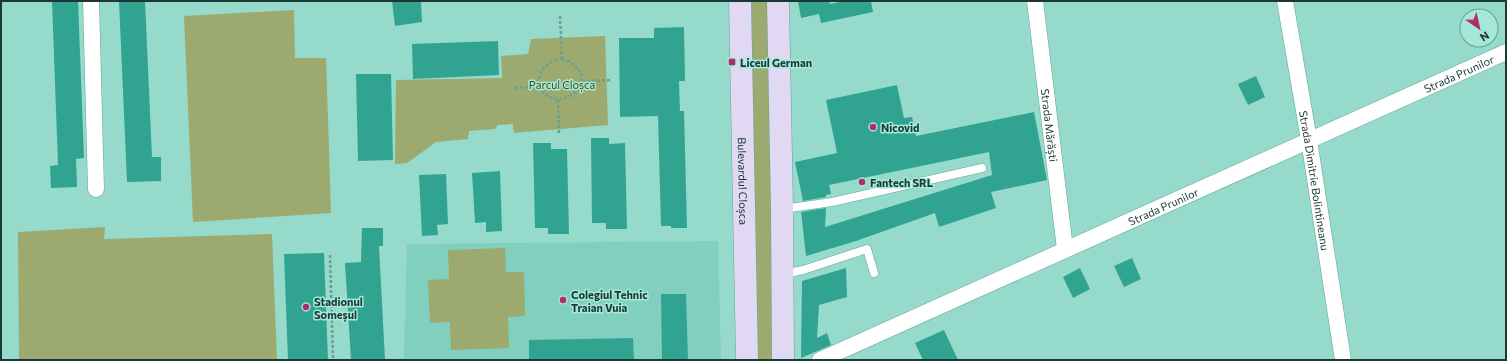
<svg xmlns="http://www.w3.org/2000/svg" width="1507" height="361" viewBox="0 0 1507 361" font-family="Commissioner,sans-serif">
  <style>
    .built { fill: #81d0bf }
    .green { fill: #9caa6f }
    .building { fill: #31a491 }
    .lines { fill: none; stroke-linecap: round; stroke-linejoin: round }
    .service-casing { stroke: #62a597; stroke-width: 9 }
    .minor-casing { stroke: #62a597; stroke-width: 17 }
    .secondary-casing { stroke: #62a597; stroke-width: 23 }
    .path { stroke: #6aa094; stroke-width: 2.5; stroke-dasharray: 3 2; stroke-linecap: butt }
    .service { stroke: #fff; stroke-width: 8 }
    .minor { stroke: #fff; stroke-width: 16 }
    .secondary { stroke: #e1d8f3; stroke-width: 22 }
    .poi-dot { fill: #b52a67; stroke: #a3e8d8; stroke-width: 1.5 }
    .labels { text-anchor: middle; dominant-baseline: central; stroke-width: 3; stroke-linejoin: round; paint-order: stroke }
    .poi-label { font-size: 11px; font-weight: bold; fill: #1c3833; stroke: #a3e8d8; text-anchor: start }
    .street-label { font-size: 11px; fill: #1c3833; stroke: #a3e8d8 }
    .park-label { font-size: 11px; fill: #434e14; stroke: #a3e8d8 }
  </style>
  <rect width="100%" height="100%" fill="#96dacb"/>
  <path class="built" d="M718,241l3,119h-317l3,-116z"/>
  <path class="green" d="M749,1h22l3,359h-21l1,-235z
    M294,10l1,48h31l5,155 -138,9 -9,-206z
    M605,36l3,89 -94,8 -1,-9 -15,1 -3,4 -26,2 -1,8 -32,3 -29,21 -12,1 1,-84 106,-2 -1,-22 27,-2 3,-15z
    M105,227l-1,12 168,-5 5,126h-258l-1,-128z
    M505,248l1,24h18l1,44 -17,1 1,31 -58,2 -1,-28 -20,1 -2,-43 21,-1 -1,-29z"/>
  <path class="building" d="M52,1h26l6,157 -8,1 1,28 -26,1 -1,-22 8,-1z
    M119,1h26l7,156h9v24l-34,1z
    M392,1h29l1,21 -27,4z
    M798,1h31l1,3 14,-3h27l2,11 -52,11 -2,-9 -18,4z
    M684,27l1,54h-6l1,30h4l3,117h-16v-2h-10l-3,-110 -38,1 -1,-79h35v-10z
    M498,41l1,34 -86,4 -1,-35z
    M356,74h35l2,86 -35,1z
    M1256,76l9,21 -17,8 -10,-21z
    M897,85l7,33 8,-1 4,19 118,-24 13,68 -56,12 5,16 -57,19 -4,-14 -79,28 -50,15 -5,-44 25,-4 -1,19 167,-52 -3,-23 -160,33 2,9 -5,1v2l-23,4 -8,-39 42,-9 -11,-53z
    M591,138h18v6l16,-1 2,86h-21v-6h-14z
    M533,143h18v6h16l2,85h-21v-6h-13z
    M500,171l2,60 -16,1v-10l-11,1 -3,-50z
    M446,174l2,50 -11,1 1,10 -16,1 -3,-61z
    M362,228h21v18h-4l6,114h-34l-6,-97 16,-1z
    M324,253l4,107h-40l-4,-106z
    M1132,258l9,21 -17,8 -10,-21z
    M846,268l1,29 -28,8 -2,33 10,-5 4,12 -30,13 1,-77z
    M1080,268l10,21 -17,9 -10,-21z
    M661,294h25l2,66h-26z
    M944,330l14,30h-35l-8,-17z
    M633,338l1,22h-105v-20z"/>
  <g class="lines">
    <g class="service-casing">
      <path id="service" d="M783,209l49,-7 150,-34
        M784,274l19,-4 64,-21 7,24"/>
    </g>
    <g class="minor-casing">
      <g id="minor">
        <path d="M91,1l5,188"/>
        <path id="s1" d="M1035,1l30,248"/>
        <path id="s2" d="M1285,1l24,139 34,220"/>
        <path id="s3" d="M820,360l686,-308"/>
      </g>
    </g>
    <g class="secondary-casing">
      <g id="secondary">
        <path id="s4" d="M740,1l7,359"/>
        <path d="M778,1l4,208 1,151"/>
      </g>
    </g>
    <path class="path" d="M560,16l2,43
      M562,59c13,3 26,16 17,29 -2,4 -6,6 -9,8 -29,15 -48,-30 -8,-37z
      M582,81l30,-1
      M515,88l24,-2
      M558,100l1,34
      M330,255l3,105"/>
    <use href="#service" class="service"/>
    <use href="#minor" class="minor"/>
    <use href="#secondary" class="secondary"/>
  </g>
  <g class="poi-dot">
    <rect x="728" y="58" width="8" height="8" rx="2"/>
    <circle cx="873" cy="127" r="4"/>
    <circle cx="862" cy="182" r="4"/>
    <circle cx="563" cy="300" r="4"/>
    <circle cx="306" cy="307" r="4"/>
  </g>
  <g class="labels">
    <g class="poi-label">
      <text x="740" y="62">Liceul German</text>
      <text x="881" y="127">Nicovid</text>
      <text x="870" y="182">Fantech SRL</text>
      <text x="571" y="294">Colegiul Tehnic<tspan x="571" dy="13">Traian Vuia</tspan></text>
      <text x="314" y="301">Stadionul<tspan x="314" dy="13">Someșul</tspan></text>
    </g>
    <g class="street-label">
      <text stroke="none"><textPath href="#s3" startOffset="700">Strada Prunilor</textPath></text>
      <text stroke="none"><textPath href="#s1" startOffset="125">Strada Mărăști</textPath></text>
      <text stroke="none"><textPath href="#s2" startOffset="182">Strada Dimitrie Bolintineanu</textPath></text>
      <text stroke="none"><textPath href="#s4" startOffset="180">Bulevardul Cloșca</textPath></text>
      <text stroke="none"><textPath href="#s3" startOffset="376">Strada Prunilor</textPath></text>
    </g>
    <g class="park-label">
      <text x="562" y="84">Parcul Cloșca</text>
    </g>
  </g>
  <rect width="1507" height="361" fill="none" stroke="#1c3833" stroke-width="4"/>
  <g transform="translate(1479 28) rotate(146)"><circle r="19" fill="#a3e8d8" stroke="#6da296"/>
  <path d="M0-3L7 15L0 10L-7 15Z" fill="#b52a67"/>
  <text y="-6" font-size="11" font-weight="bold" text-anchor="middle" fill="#1c3833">N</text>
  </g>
</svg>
